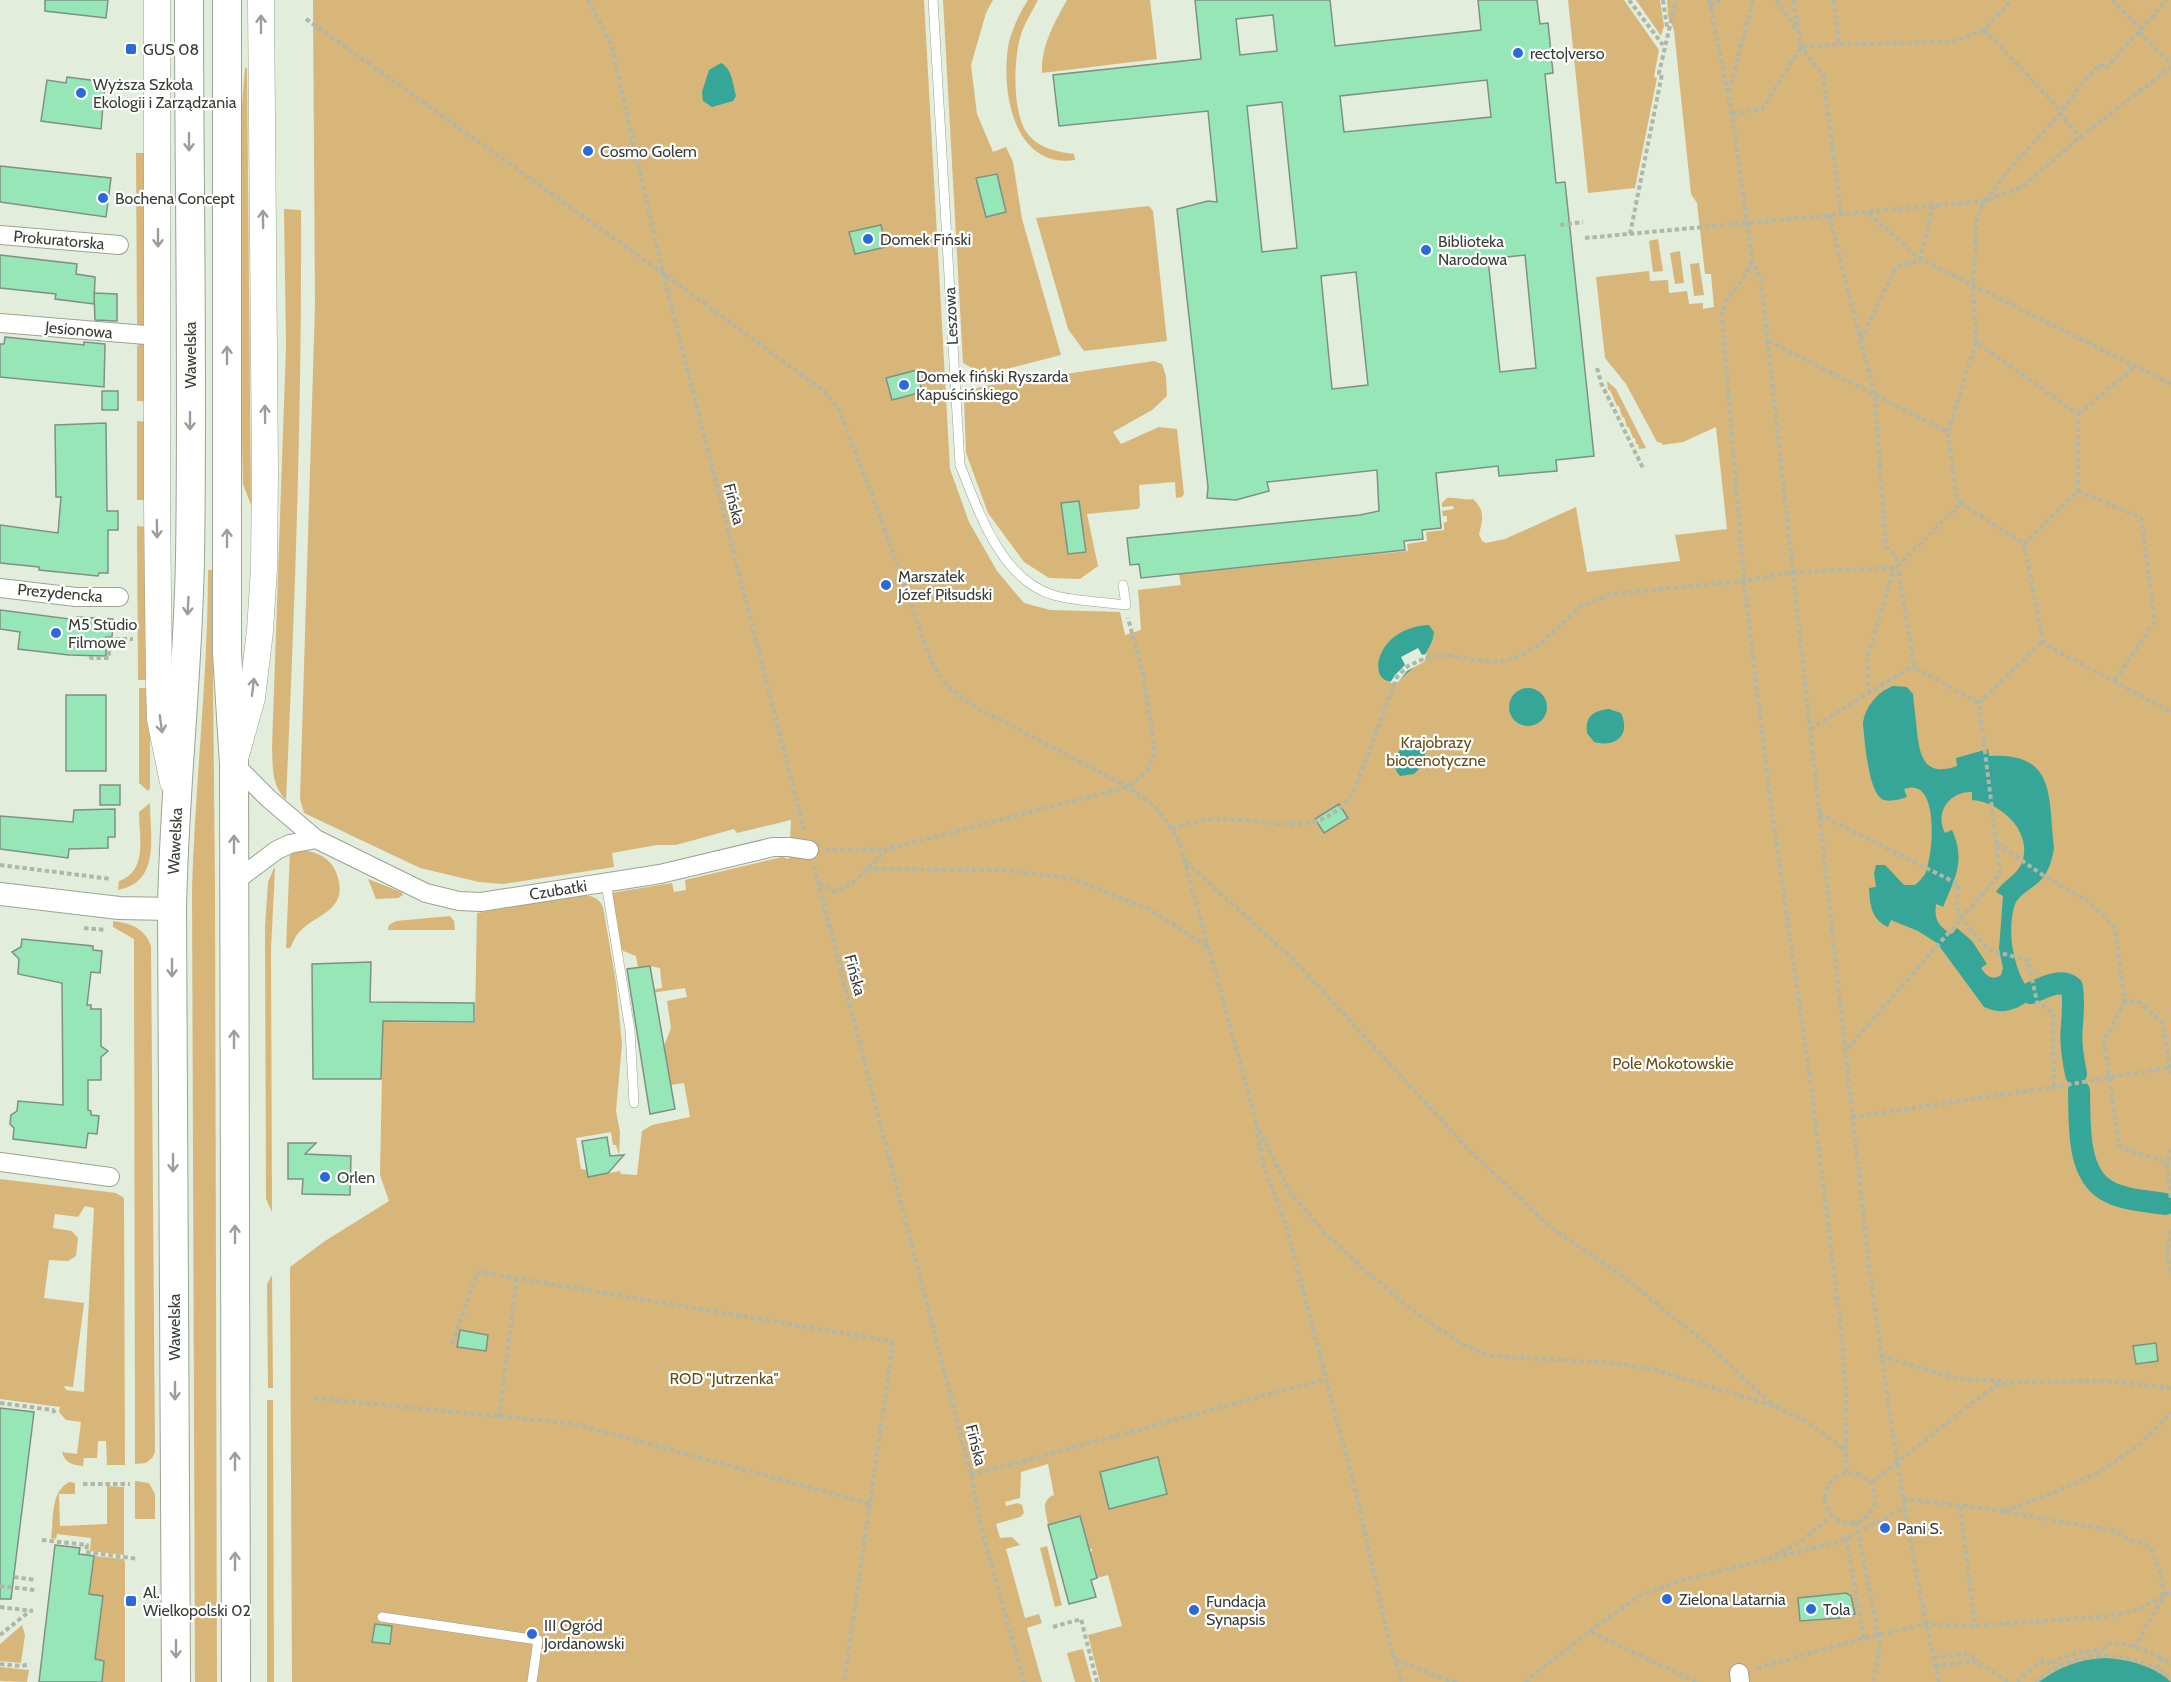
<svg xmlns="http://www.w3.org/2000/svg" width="2171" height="1682" viewBox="0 0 2171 1682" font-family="Cabin,sans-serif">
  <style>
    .green { fill: #d8b679; fill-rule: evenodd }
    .water { fill: #35a698; fill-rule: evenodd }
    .pier { fill: #e2eddb }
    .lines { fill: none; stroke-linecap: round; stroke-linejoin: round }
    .canal { stroke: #35a698; stroke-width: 22 }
    .building { fill: #96e6b8; stroke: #7e9185; stroke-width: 1.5; fill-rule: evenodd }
    .service-casing { stroke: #9aa493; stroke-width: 10 }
    .minor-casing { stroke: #9aa493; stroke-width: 20 }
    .tertiary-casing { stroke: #9aa493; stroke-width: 24 }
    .secondary-casing { stroke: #9aa493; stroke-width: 27 }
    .primary-casing { stroke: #9aa493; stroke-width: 30 }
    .path { stroke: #afb7a9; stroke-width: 4; stroke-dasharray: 4.5 3; stroke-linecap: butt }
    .service { stroke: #fff; stroke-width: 9 }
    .minor { stroke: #fff; stroke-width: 18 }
    .tertiary { stroke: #fff; stroke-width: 22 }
    .secondary { stroke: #fff; stroke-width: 26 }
    .primary { stroke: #fff; stroke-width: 28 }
    .oneway { stroke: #9c9e9b }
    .poi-dot { fill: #2b6bd9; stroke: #fff; stroke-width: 2 }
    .labels { text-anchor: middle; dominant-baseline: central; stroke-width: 4.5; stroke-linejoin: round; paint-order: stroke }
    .poi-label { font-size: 16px; fill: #3a3e37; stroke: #fff; text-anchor: start }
    .street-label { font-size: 16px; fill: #3a3e37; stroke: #fff }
    .park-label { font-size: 16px; fill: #684d16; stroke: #fff }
  </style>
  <rect width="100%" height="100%" fill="#e2eddb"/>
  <path class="green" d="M313,0h611l26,469 19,53 28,49 27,32 26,7 70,2 5,23 16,-5 -3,-40 43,-5 -2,-11 229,-23 -1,-7 20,-3 -1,-9 18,-2v-8h3v-6h-4l-1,-5 12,-2 -1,-3 -11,1v-4l5,-5c8,-1 20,3 26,1 12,11 10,21 6,35l3,7 4,2 19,-4 71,-32 11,65 93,-11 -5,-26 52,-6 -11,-102 -33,15 -21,3v-2l-5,-1 -31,-58 -21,-26 -9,-81 53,-6 1,10 18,-1 1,13 18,-2 2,13 14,-1v6l11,-2 -3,-33h-6l-8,-71 -6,-9 -17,-164 -6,-14 -1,-16h504v1682h-1071l-12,-47 34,-9 -14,-51 -11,3 -7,-26 2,-1v-2h-3l-9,-32 -32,8c-1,-12 -9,-24 6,-30l-6,-31 -27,8 -1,26 -15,4 1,4 12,-3 4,2 2,8 -4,4 -24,7 4,14 12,-1 8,8 -14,4 19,69 14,-4 3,9 -15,5 15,54h-750l-2,-415 35,-26 64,-40 -9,-26 3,-153 92,1 2,-110 103,-18c11,1 18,1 23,12l13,75 6,62 -6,67 4,21 -1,23 -3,-10h-3l-2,-13 -35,6 5,31 6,1 1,7 32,-6 1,3 16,1 5,-44 10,-6 38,-8 -6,-34 -38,6 -3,-15 25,-4 -4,-24 7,-18 -4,-27 20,-4 -2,-9 -54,8 -1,-3 32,-5 -2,-20 -10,-2 -12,2 -2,-12 -15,-6 -10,-57 61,-10 2,9 12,-2 -1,-10 97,-23 7,2 2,-39 -54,13 -3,-4 -58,16h-19l-45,8 2,14 -111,17 -24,-2 -59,-14 -116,-55 -4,-14 15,-494zM1158,1457l9,37 -58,15z
    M943,0h50l-7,13 -15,52 6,49 16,38 13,-5 7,15 9,57 39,136 -51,13 -29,5 -18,-10z
    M1028,0h10c-5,10 -11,19 -15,29 -10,24 -11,78 2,101 10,17 31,22 49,24l1,6c-63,9 -75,-73 -66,-118 4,-15 10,-28 19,-42z
    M1067,0h83l7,59 -115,14c-1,-27 12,-50 25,-73z
    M1568,0h56l35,50 -5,27 3,1 -22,110 -47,5z
    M1636,0h24l4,26 -3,10z
    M245,68h2l4,437 -8,-21 -1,-45 -2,-309z
    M136,153h8l2,3 1,173h-4l-6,-6z
    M1149,206l4,5 14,130 -83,10 -16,-22 -32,-111z
    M284,209l17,1c1,197 -6,394 -15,590 -15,-15 -13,-33 -14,-53l14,-401z
    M1658,239l5,32 -10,1 -4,-31z
    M1680,251l4,32 -9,1 -5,-31z
    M1699,263l5,32 -10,1 -4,-32z
    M147,340v61h-10v-55l6,-5z
    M1154,361l8,3 4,12 1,20 -15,14 -39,22 8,12 38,-17 18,2 7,65 -2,3 -6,1 -1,-16 -36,3 1,21 -2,3 -51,5 11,52 -18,13 -31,-1 -25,-16 -36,-49 -22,-60 -2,-56 7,-7 13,-4z
    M1607,381l9,8 30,59 -7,1 -1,-5h-2l-1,-6h-2l-4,-11h-2l-3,-10h-2l-3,-11h-2l-7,-16h-2z
    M137,421l11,1v78h-11z
    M137,526l11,1 2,153h-12z
    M208,570h4l3,317 2,795h-22l-3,-792c3,-107 16,-213 16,-320z
    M139,688h11v100l-2,3 -9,-8z
    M150,803c0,33 11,79 -32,87l1,-9c29,-10 20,-44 20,-69z
    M303,850c15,3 26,7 33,22 16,41 -24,41 -40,64 -2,4 -4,8 -6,12h-4l4,-97z
    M274,868l1,1 -4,80 1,263 -6,-13 -1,-272 3,-45z
    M368,879l33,13 2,3 -5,3 -22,1z
    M450,916l4,5 1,9h-67l1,-5 7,-4z
    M113,921c17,2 32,7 38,25l4,506 -3,6 -6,5 -11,1 -1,-525 -21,-12z
    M0,1179l116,14 8,5 1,267h-18l-1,-24h-8l-1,17h-13l-1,8c-11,-1 -18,-3 -21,-14l15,2 4,-32 -15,-2 -7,-8 1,-5 -60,-8zM85,1206l9,2 -10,184 -18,-2 -2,-4 9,1 11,-84 -40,-5 5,-38 19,1 8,-5 2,-18 -6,-7 -19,-3 2,-14 23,3z
    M272,1275l1,113h-5l-1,-104z
    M267,1400h6l1,282h-7z
    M135,1481l14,2 6,11v25h-20z
    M70,1482l5,1v11h-16l1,32 47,-2v-38l17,1v68l-34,-4 1,-13 -34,-4 -1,5 -5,-1c3,-18 -1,-48 19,-56z
    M1047,1546l15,59 -7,2 -15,-59z
    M94,1556l30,3 1,4v119h-23l2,-21 -9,-2 -6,-65z
    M22,1625l3,10 -4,28 -21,-2v-17z
    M1083,1649l9,33h-17l-8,-29z
    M0,1667l29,3 -2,12 -27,-1z"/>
  <path class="water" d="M721,63c11,5 12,22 15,33l-3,5 -21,6 -9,-6 -1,-9 7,-22z
    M1429,625l5,7c-1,14 -13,29 -23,38 -4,2 -7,7 -11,9 -34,15 -31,-51 29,-54z
    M1893,686l14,1 6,7c1,13 3,26 4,38 3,27 9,45 40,34l-1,-8 32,-9 1,7c68,-4 59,41 65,92 -2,12 -5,24 -14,33 -8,8 -23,14 -26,26 -6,24 -2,50 8,72 4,8 9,10 8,20 -14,12 -29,16 -46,8l-47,-64 -19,-12 -27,-11 -3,7c-17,-8 -18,-22 -19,-39l7,-1 -2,-13 2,-9h9l19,20h11c4,-3 7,-7 10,-11 8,-17 16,-99 -21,-85l3,8c-7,2 -15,5 -23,3 -16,-6 -19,-59 -21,-75 1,-17 14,-33 30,-39zM1972,792v8c29,2 63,33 49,65 -5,10 -18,16 -25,27l7,4 -4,53 4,19 -2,7c-8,6 -15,1 -20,-7l6,-4 -15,-23 -15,-13 -5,6c-14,-7 -18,-15 -16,-30l7,3c12,-29 23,-46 9,-77l-7,3c-11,-21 5,-42 27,-41z
    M1509 707a19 19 0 1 1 38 0a19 19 0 1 1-38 0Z
    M1609,709l12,4c10,22 -5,35 -27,29l-7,-9c-2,-17 6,-22 22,-24z
    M1414,739h5l7,7 -2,18 -10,10 -14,2c-13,-13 0,-31 14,-37z
    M2105,1658c22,1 50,8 66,24h-132c20,-15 41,-23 66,-24z"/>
  <path class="pier" d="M1418,648l4,7 5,-1 -3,8 -17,9 -9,11 -8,1 5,-8 10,-10 -4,-8z"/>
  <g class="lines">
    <path class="canal" d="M2031,993c12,-5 29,-15 41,-6 2,14 1,24 0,38 -2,17 1,33 4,49
      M2079,1091c1,30 -3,81 27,99 16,10 40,11 59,14"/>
  </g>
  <path class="building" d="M45,0h63l-2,18 -61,-7z
    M1195,0h135l5,46 146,-16 -3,-30h59l3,24 8,-1 5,50 -8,1 11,109 9,-1 29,274 -38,4 1,11 -58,5 -1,-10 -62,7 5,55 -19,2 1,9 -19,2 1,9 -264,28 -2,-14 -9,1 -3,-27 233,-23 19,-4 -2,-41 -110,12 2,9 -33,9 -29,-2 1,-11 -31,-278 31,-8 9,1 -9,-91 -149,15 -6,-51 148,-16zM1273,15l4,36 -37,4 -4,-36zM1487,80l4,37 -147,15 -4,-36zM1282,102l15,146 -35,4 -15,-146zM1525,255l11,113 -36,4 -12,-113zM1356,272l12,113 -36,4 -11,-113z
    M67,77l38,5 -4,47 -60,-8 6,-41 19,3z
    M0,166l111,12 -5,39 -106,-15z
    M997,174l9,38 -20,5 -10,-39z
    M881,225l5,22 -31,7 -6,-22z
    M0,255l77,9 -1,10 19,3 -1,27 -39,-5 1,-5 -56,-6z
    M94,293l23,1v27l-22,-1z
    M5,337l79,8v-3l21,2 -1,43 -104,-10v-33h4z
    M917,370l5,22 -30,8 -6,-22z
    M102,391h16v19h-16z
    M106,423l1,88h11v19h-10v43h-9l-1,3 -59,-6v-3l-39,-4v-38l58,8 3,-36h-5l-1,-72z
    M1079,501l7,51 -18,2 -7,-51z
    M0,610l77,10v-3l36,2 -1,18h-6v19l-37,-1 -51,-6 2,-17 -20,-3z
    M66,695h40v76h-40z
    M100,785h20v20h-20z
    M1339,804l9,14 -24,15 -9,-14z
    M115,809v28h-7v11l-39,1 -1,9 -68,-9v-33l73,6 1,-12z
    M22,939l71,7v4l9,1 -2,22 -9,-1 -4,33h4v4h10v37l7,5 -7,6v23h-13v30l3,1v4l8,1 -2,18 -9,-1 -2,15 -73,-9 1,-11 -4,-4 1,-9 6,-4 1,-10 45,4 -1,-122 -44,-9 1,-15 -7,-7 9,-5z
    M371,962l-1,40 104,1v19l-91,-1 -2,58h-68l-1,-115z
    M650,966l25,143 -25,5 -23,-145z
    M607,1137l3,19 14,-1 -16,18 -20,4 -6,-36z
    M288,1143h28l-11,11 46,2 -1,39 -48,-1 1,-15h-15z
    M460,1330l28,5 -2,16 -29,-4z
    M2156,1343l2,18 -22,3 -3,-18z
    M0,1408l34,4 -23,187h-11z
    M1158,1457l9,37 -58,15 -9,-37z
    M1080,1516l17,62 -6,2 5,17 -27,7 -21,-79z
    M55,1545l25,3 -1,6 15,2 -5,38 14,2 -8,63 9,2 -2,21h-63z
    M1846,1593l5,3 4,18 -16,1 1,3 -40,3 -2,-23z
    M375,1624l17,2 -2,18 -18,-2z"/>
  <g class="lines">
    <g class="service-casing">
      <path id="service" d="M933,0l27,465c18,44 40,114 93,130 20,6 51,7 73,10l-3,-20
        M606,883l24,147 4,73
        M382,1617l156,23 -6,42"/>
    </g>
    <g class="minor-casing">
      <path id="minor" d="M0,235l119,10
        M0,323l158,13
        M0,588l76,9h43
        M234,764l35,35 47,40 110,54 33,8 22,1 179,-28 113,-27h16l20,3
        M234,882l43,-32 13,-6 26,-5
        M0,1162l110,15
        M1739,1673l1,9"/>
    </g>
    <g class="tertiary-casing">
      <path id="tertiary" d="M0,894l119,14 53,1"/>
    </g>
    <g class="secondary-casing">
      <path id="secondary" d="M157,0v504l2,179 1,36 13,63
        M236,755l16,-57 8,-67 4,-63 1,-95 -4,-473"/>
    </g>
    <g class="primary-casing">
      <path id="primary" d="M227,0v653l7,111 2,918
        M176,1682l-4,-773c2,-117 16,-234 18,-351 3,-186 -1,-372 -1,-558"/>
    </g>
    <path class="path" d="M588,0l23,44 52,229 141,557
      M1629,0l34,45
      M1663,0l4,27
      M1709,0l23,114 20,146 9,21 107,976c19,142 39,285 71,425
      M1776,0l20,29
      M1793,0l8,47 22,28 18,138
      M1834,0l5,44
      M2112,0l29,29
      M1710,6l10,-6
      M306,19l357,254 162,119 14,18 42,109 48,137 10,20 14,15 19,14 156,82 27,20 17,22 8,15 73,265 11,58 22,58 72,276 30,136 14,45
      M1984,30l72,75 4,9 20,23
      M2139,32l32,32
      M1729,92l24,-92
      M1732,114l30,-5 39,-62 38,-3 113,-2 32,-12 28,-30
      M1868,213l52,46 251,125
      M1829,215l46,181 11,151 10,9 18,109 3,4 62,34 21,171 -153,175
      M1560,225l23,-3
      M1630,234l32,-160 -3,-1 17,-73
      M1585,238l400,-37 37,-14 58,-50 91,-70
      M1752,261c-3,5 -5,12 -9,18 -11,16 -18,16 -21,38l22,264 24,201 44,312 29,234 5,64v81
      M1861,340l35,-73 19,-5 5,-3 13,-53
      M1597,368l4,15 42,85
      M2078,414l58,-48
      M1948,432l28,-90
      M2078,491l63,27 14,103 -42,62
      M1961,503l63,41 19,97 3,4 125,67
      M2024,544l54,-53v-77l-102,-72 -3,-57 4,-68 8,-16 25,-33 50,-54 19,-27 21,-23 5,5 62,-69
      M886,585l17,-6
      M91,656v2h18v-19h24
      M1869,693l-2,-35 27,-89
      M1979,703l64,-62
      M1810,729l104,-64
      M1819,814l139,70 -1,19 2,12 29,35 40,10 9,42 16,11 1,74
      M1172,829c13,-5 27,-9 41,-10 51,-3 112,28 143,-33l41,-109 11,-11 22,-10h20l40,6 13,-1 17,-5 19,-11 42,-39 30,-12 133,-13 49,-9 101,-4 4,-2 63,-63 -5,-8 -8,-63 -179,-91
      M1997,843l47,33 44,25 27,27 10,73h12l25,20 9,52
      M825,850l62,-1
      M1186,862l109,99 171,186 82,78 74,51 84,67 68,63
      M0,865l111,14
      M814,866l157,609 9,48 44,159
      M867,869l136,1 70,9 78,31 57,37
      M819,883l15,9 19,-9 34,-34 241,-62 19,-15 8,-20 -11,-74 -16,-60
      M84,928l22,2
      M2125,1001l-21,40 15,105 16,7 32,9
      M1852,1117l202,-30 117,-20
      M1259,1130l31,62 35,41 44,41 42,35 49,34 29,13 123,7 40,6 122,37 35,17 37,28
      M2171,1149l-4,13 4,39
      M2171,1230l-4,22 4,23
      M452,1344l25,-70 3,-2 410,69 3,3 -49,338
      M1881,1356l77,23 48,2
      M314,1398l261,26 296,80
      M0,1403l53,7 3,5
      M499,1417l18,-139
      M1825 1498a25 25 0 1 1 50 0a25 25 0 1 1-50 0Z
      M971,1475l355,-96
      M1871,1483l114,-90 13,-8 17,-3 93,-1 63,7
      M83,1484h47
      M1903,1499l80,9 132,23 13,9 19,5 5,6 8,21 4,23 -29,52
      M1960,1506l15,120
      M2004,1511c69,-25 117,-42 167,-99
      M1856,1522l24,122 -7,38
      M1864,1529l41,-21
      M1846,1538l18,100
      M42,1540l45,5 -1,7 52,7
      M1768,1559l31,-16 33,-28
      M14,1577l22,3
      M0,1586l35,4
      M0,1607l33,4
      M1053,1627l28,-8 16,63
      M1591,1632l105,50
      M0,1635l30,-24
      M2097,1655l12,-12c23,1 43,9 62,21
      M1934,1658l32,-5 12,7
      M2162,1658l-6,11 15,9
      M1396,1660l48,19 13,3
      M2051,1663l20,-9 30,-5
      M0,1664l21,2 9,-2
      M1935,1666l41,-5 32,21
      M1757,1668l107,-30 62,-14 49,2 135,-10 31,-7 23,-14 7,-2
      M1525,1682l65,-51 49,-35 40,-15 159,-39 17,-8
      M2017,1682l16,-15 10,-6 7,2
      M2035,1682c34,-29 81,-35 121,-13"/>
    <use href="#service" class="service"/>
    <use href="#minor" class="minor"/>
    <use href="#tertiary" class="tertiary"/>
    <use href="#secondary" class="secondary"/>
    <use href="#primary" class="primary"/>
  </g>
  <defs><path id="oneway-shaft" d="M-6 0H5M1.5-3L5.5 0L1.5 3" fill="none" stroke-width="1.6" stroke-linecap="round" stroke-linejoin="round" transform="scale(1.5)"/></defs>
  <g class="oneway">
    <use href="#oneway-shaft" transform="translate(261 24) rotate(-90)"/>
    <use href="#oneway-shaft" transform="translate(189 142) rotate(90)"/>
    <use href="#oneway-shaft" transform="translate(263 219) rotate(-91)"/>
    <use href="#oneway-shaft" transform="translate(158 238) rotate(90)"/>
    <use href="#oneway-shaft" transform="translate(227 355) rotate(-90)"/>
    <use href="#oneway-shaft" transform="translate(265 414) rotate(-91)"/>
    <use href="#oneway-shaft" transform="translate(190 421) rotate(90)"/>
    <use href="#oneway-shaft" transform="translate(157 529) rotate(89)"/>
    <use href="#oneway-shaft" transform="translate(227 538) rotate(-90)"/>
    <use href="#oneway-shaft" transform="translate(188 606) rotate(93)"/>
    <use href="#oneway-shaft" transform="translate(253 687) rotate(-83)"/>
    <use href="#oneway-shaft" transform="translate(161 724) rotate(82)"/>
    <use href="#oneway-shaft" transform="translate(234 844) rotate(-90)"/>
    <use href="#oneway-shaft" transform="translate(172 968) rotate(90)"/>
    <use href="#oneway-shaft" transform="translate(234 1039) rotate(-90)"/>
    <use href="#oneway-shaft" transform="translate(173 1163) rotate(90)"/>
    <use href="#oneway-shaft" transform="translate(235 1234) rotate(-90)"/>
    <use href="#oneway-shaft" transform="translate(175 1391) rotate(90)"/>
    <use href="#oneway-shaft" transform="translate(235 1461) rotate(-90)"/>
    <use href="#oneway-shaft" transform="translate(235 1561) rotate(-90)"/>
    <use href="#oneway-shaft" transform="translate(176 1649) rotate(90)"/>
  </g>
  <g class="poi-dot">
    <rect x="125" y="43" width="12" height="12" rx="3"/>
    <circle cx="1518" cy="53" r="6"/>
    <circle cx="81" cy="93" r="6"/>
    <circle cx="588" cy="151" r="6"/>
    <circle cx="103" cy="198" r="6"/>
    <circle cx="868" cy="239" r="6"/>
    <circle cx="1426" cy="250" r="6"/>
    <circle cx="904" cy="385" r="6"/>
    <circle cx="886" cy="585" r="6"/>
    <circle cx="56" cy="633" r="6"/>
    <circle cx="325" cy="1177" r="6"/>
    <circle cx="1885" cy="1528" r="6"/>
    <circle cx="1667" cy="1599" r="6"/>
    <rect x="125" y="1595" width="12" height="12" rx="3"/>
    <circle cx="1811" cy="1609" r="6"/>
    <circle cx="1194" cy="1610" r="6"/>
    <circle cx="532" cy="1634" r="6"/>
  </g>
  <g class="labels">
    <g class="poi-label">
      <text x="143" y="49">GUS 08</text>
      <text x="1530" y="53">recto|verso</text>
      <text x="93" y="84">Wyższa Szkoła<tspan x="93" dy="18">Ekologii i Zarządzania</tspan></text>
      <text x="600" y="151">Cosmo Golem</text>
      <text x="115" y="198">Bochena Concept</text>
      <text x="880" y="239">Domek Fiński</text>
      <text x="1438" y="241">Biblioteka<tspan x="1438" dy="18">Narodowa</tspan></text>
      <text x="916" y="376">Domek fiński Ryszarda<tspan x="916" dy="18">Kapuścińskiego</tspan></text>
      <text x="898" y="576">Marszałek<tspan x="898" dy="18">Józef Piłsudski</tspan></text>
      <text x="68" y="624">M5 Studio<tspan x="68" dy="18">Filmowe</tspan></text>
      <text x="337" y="1177">Orlen</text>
      <text x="1897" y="1528">Pani S.</text>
      <text x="143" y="1592">Al.<tspan x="143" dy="18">Wielkopolski 02</tspan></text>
      <text x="1679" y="1599">Zielona Latarnia</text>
      <text x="1206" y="1601">Fundacja<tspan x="1206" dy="18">Synapsis</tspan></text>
      <text x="1823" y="1609">Tola</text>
      <text x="544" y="1625">III Ogród<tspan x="544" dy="18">Jordanowski</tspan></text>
    </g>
    <g class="street-label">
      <text transform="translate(59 240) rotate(5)">Prokuratorska</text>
      <text transform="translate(951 316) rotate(-93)">Leszowa</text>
      <text transform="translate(79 330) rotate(5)">Jesionowa</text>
      <text transform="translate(190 355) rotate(-90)">Wawelska</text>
      <text transform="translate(734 504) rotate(76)">Fińska</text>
      <text transform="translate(60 593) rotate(5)">Prezydencka</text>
      <text transform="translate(175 841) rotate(-87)">Wawelska</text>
      <text transform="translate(558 890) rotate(-9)">Czubatki</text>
      <text transform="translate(855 975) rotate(75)">Fińska</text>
      <text transform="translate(174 1327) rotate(-90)">Wawelska</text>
      <text transform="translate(976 1445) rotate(76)">Fińska</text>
    </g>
    <g class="park-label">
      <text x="1436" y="742">Krajobrazy<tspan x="1436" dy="18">biocenotyczne</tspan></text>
      <text x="1673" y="1063">Pole Mokotowskie</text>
      <text x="724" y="1378">ROD "Jutrzenka"</text>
    </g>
  </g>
</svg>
